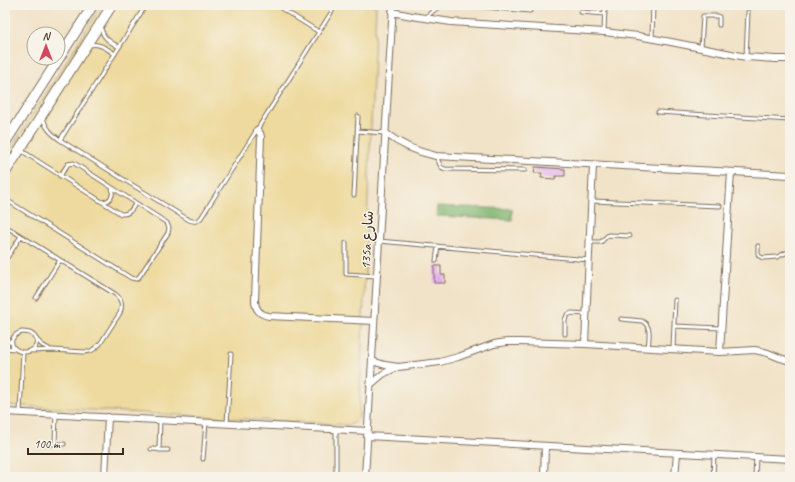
<svg xmlns="http://www.w3.org/2000/svg" width="795" height="482" viewBox="0 0 795 482" font-family="Caveat,'Playpen Sans Arabic',sans-serif">
  <style>
    .forest { fill: #84b874; stroke: #607149 }
    .sand { fill: #eeda9e; stroke: #94825e }
    .building { fill: #e4acf0 }
    .lines { fill: none; stroke-linecap: round; stroke-linejoin: round }
    .lane-casing { stroke: #7b6b5a; stroke-width: 5 }
    .street-casing { stroke: #7b6b5a; stroke-width: 8 }
    .secondary-casing { stroke: #7b6b5a; stroke-width: 11 }
    .lane { stroke: #fff; stroke-width: 3 }
    .street { stroke: #fff; stroke-width: 6 }
    .secondary { stroke: #fff; stroke-width: 9 }
    .labels { text-anchor: middle; dominant-baseline: central; stroke-width: 3; stroke-linejoin: round; paint-order: stroke }
    .street-label { font-size: 14px; fill: #3b2a1e; stroke: #f7f3e8 }
  </style>
  <rect width="100%" height="100%" fill="#f7f3e8"/>
  <filter id="ink" filterUnits="userSpaceOnUse"><feTurbulence type="fractalNoise" baseFrequency=".025" numOctaves="2"/><feDisplacementMap in="SourceGraphic" scale="8" xChannelSelector="R" yChannelSelector="G"/><feConvolveMatrix kernelMatrix="1 2 1 2 8 2 1 2 1" color-interpolation-filters="sRGB"/></filter>
  <filter id="wash" filterUnits="userSpaceOnUse"><feTurbulence type="fractalNoise" baseFrequency=".012" numOctaves="4" result="noise"/><feDisplacementMap in="SourceGraphic" scale="16" xChannelSelector="R" yChannelSelector="G"/><feGaussianBlur stdDeviation="0.9" result="paint"/><feColorMatrix in="noise" values="0 0 0 0 0 0 0 0 0 0 0 0 0 0 0 0 0 1.4 0 .05"/><feComposite in="paint" operator="in"/></filter>
  <g filter="url(#wash)">
    <rect width="100%" height="100%" fill="#f1e3c8"/>
    <path class="forest" d="M437,206l75,3v11l-76,-4z"/>
    <path class="sand" d="M102,5h274l-17,411 -5,7 -5,2 -344,-20v-247z"/>
    <g id="blocks">
      <path class="building" d="M535,167l30,2v7h-9l-1,3 -14,-1 1,-5h-8z
        M434,266h7v9h4v8h-11z"/>
    </g>
  </g>
  <g filter="url(#ink)">
    <use href="#blocks" fill-opacity="0" stroke="#7b6b5a" stroke-width="1"/>
    <g class="lines">
      <g class="lane-casing">
        <path id="lane" d="M465,5l65,6
          M279,7l40,25
          M581,12l24,2
          M426,17l7,-6 9,-6
          M101,28c2,10 9,14 18,19
          M604,32l1,-27
          M652,38l1,-33
          M89,45c11,-2 17,3 26,9
          M701,48l2,-32h15l1,1v8
          M746,57l2,-45
          M658,112l132,8
          M43,118c3,11 9,16 17,22l129,80c5,2 8,2 12,-2l135,-213
          M357,131l28,2
          M60,140l86,-135
          M22,151l99,63c8,1 11,-5 15,-11
          M436,156l5,11 4,2 80,1
          M354,195l4,-79
          M5,199l126,79 5,1 3,-2 29,-44 1,-5 -2,-5 -93,-60 -6,1 -8,12
          M592,201l128,5
          M103,202c7,-1 11,-6 9,-14
          M5,226l110,68c7,5 8,11 5,19l-20,31 -6,5 -3,2 -7,1 -31,-2 -23,1
          M379,241l210,19
          M589,242h12l6,-6 2,-1 21,1
          M346,243v31l31,2
          M758,246v8l1,2 4,2 14,-1 13,-6
          M5,261l16,-25
          M436,261l2,-15
          M36,298l24,-38
          M621,319l21,2c10,5 7,17 6,27
          M674,326l47,2
          M22,332c7,0 11,1 15,8 0,18 -28,14 -25,0 2,-5 6,-7 10,-8z
          M565,334v-14l2,-5 5,-2 14,1
          M37,340l5,5 7,4
          M5,345l7,-5
          M5,348l10,1
          M673,348l2,-48
          M20,412l3,-60
          M227,424l4,-70
          M336,430v47
          M47,444h17
          M55,444l1,-30
          M151,449l17,1
          M159,450l1,-30
          M203,459l3,-36
          M713,477l1,-22
          M755,477l1,-20"/>
      </g>
      <g class="street-casing">
        <path id="street" d="M392,12l20,4 39,6 153,10 34,4 33,6 75,15 29,2h15
          M257,130l3,3 1,4 -6,163c0,9 5,15 14,16l105,5
          M385,133c16,12 32,19 51,23l354,19
          M585,344l8,-179
          M720,352l11,-180
          M372,361l13,4 13,2 42,-5 18,-5 36,-13 13,-2h12l66,2 135,8 35,-2 13,3 12,5 10,3
          M370,385l13,-11 14,-7
          M5,412l363,19
          M367,436l423,23
          M105,477l3,-60
          M365,477l28,-472
          M544,477l1,-31
          M675,477l2,-24"/>
      </g>
      <g class="secondary-casing">
        <path id="secondary" d="M5,143l88,-138
          M5,173l107,-168"/>
      </g>
      <use href="#lane" class="lane"/>
      <use href="#street" class="street"/>
      <use href="#secondary" class="secondary"/>
    </g>
  </g>
  <g class="labels">
    <g class="street-label">
      <text transform="translate(367 240) rotate(-87)">135a شارع</text>
    </g>
  </g>
  <rect width="795" height="482" fill="none" stroke="#f7f3e8" stroke-width="20"/>
  <g transform="translate(46 46)"><circle r="19" fill="#f7f3e8" stroke="#aca397"/>
  <path d="M0-3L7 15L0 10L-7 15Z" fill="#d1495b"/>
  <text y="-6" font-size="11" font-weight="bold" text-anchor="middle" fill="#3b2a1e">N</text>
  </g>
  <path d="M28 448v6h95v-6" fill="none" stroke="#3b2a1e" stroke-width="2"/>
  <text x="34" y="448" font-size="12" fill="#3b2a1e" stroke="#f7f3e8" stroke-width="3" paint-order="stroke">100 m</text>
</svg>
